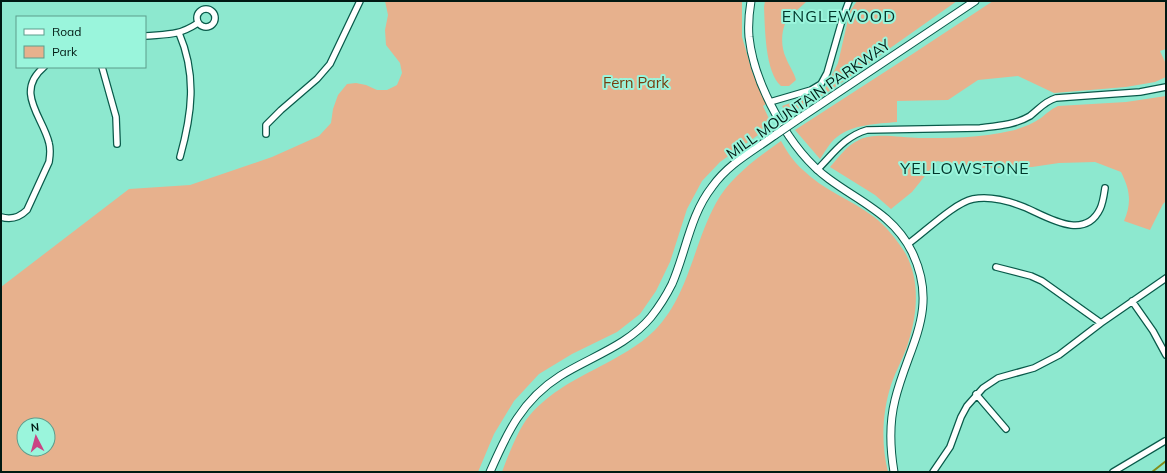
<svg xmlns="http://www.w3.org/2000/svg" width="1167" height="473" viewBox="0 0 1167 473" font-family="Mulish,sans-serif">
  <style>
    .green { fill: #e7b18d; fill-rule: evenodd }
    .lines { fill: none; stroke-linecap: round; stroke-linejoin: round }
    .stream { stroke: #838d18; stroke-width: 2 }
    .minor-casing { stroke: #095a4a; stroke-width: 8 }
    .tertiary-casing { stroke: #095a4a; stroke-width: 9 }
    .minor { stroke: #fff; stroke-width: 5.5 }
    .tertiary { stroke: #fff; stroke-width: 7 }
    .tertiary-bridge-casing { stroke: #095a4a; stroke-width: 9; stroke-linecap: butt }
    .tertiary-bridge { stroke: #fff; stroke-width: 7 }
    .labels { text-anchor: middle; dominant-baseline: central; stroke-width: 4; stroke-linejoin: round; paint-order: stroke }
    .park-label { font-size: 15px; fill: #763d0e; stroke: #9af5dc }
    .street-label { font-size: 15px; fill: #001913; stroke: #9af5dc }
    .neighbourhood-label { font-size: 16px; letter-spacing: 1px; fill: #00362b; stroke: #9af5dc }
  </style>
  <rect width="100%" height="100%" fill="#8de8cf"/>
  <path class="green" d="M385,1h357v36l10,34 14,33 -3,2 9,19 -52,37 -18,19 -15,28 -17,53 -14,29 -16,23 -23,18 -45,22 -33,20 -25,27 -20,33 -16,38h-477v-185l128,-98 61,-4 82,-28 47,-21 12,-13 2,-14 5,-14 9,-11 9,-1 10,2 11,5h10l10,-5 5,-12 -2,-10 -14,-18 -1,-15 3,-15zM24,425h24v24h-24z
    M765,1h42c-6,6 -19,16 -22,23 -4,10 -4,23 1,34 3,8 8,14 10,22l-7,6h-8c-16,-14 -16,-58 -17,-79z
    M857,1h100l-132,93 -37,20 -6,-8 42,-15 14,-28 12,-52z
    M993,1h173v48l-6,2 6,13v13l-11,5 -29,5 -72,6 -36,-17 -40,4 -30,20 -51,1v21c-20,2 -44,2 -60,15 -7,5 -12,15 -17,22l-25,-29 116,-75z
    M1166,96v105l-3,3 -13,26 -26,-9c8,-19 6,-31 -3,-49l-26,-10 -36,1 -27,4 -54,1 -41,-7 -25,31 -21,17 -16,-14 -45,-28c9,-10 17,-22 29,-27 15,-8 43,-2 60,-2 30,0 62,0 91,-7 10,-2 22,-7 31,-13 6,-5 9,-8 17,-12l68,-4z
    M781,141c6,11 13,21 22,29 20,20 49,30 71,47 12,9 22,22 30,34 16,26 14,60 5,89 -4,15 -13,30 -18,45 -9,28 -10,59 -3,87h-386c6,-16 15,-39 24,-52 19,-25 46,-39 73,-53 19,-10 40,-21 56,-37 34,-35 38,-85 61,-127 14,-26 41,-45 65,-62z"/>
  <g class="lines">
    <path class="stream" d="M1152,472l14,-11"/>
    <g class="minor-casing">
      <path id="minor" d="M197 18a9 9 0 1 1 18 0a9 9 0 1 1-18 0Z
        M179,33c18,42 13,81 1,124
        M145,36c23,-2 33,0 53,-13
        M102,67l14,50 1,27
        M770,102l41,-12 10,-6 6,-11 16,-56 6,-16
        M266,134v-9l15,-15 36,-31 13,-15 30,-63
        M817,170c16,-16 28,-34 50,-40l113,-2c17,-2 35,-3 50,-12 9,-7 15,-15 26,-18l84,-6 26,-5
        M1,217c10,3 18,1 26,-7l22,-48c1,-7 2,-12 0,-19 -6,-26 -35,-51 -5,-76
        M908,244c17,-12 46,-41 65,-45 16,-3 36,2 51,8 22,9 60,35 76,2 3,-6 4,-14 5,-21
        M996,267l35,9 11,5 59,42
        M1132,301l21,30 13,24
        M976,394l30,35
        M933,472l17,-25 11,-30 6,-11 16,-18 15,-10 36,-10 25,-13 42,-32 65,-45
        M1113,472l52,-31"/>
    </g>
    <g class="tertiary-casing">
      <path id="tertiary" d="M751,1c-2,12 -3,24 -2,36 5,47 41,114 80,142 31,23 65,36 83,73 28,58 -4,94 -17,148 -6,24 -5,48 -1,72
        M800,118l175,-117
        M490,472c17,-39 32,-72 70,-96 30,-19 67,-30 91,-59 8,-10 15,-21 21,-33 14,-32 18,-69 40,-97 16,-23 41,-36 63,-52"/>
    </g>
    <use href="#minor" class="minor"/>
    <use href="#tertiary" class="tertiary"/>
    <g class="tertiary-bridge-casing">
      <path id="tertiary-bridge" d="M775,135l25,-17"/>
    </g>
    <use href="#tertiary-bridge" class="tertiary-bridge"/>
  </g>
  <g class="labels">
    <g class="park-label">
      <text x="636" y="82">Fern Park</text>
    </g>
    <g class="street-label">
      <text transform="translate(808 99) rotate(-35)">MILL MOUNTAIN PARKWAY</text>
    </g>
    <g class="neighbourhood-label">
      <text x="839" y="16">ENGLEWOOD</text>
      <text x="965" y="168">YELLOWSTONE</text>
    </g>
  </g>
  <rect width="1167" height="473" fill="none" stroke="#001913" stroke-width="4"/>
  <rect x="16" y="16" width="130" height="52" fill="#9af5dc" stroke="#5c9d8c"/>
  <rect x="24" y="29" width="20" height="6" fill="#ffffff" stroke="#5c9d8c"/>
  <text x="52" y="36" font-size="12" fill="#001913">Road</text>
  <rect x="24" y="46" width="20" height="12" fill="#e7b18d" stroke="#5c9d8c"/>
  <text x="52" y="56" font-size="12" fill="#001913">Park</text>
  <g transform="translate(36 437) rotate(354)"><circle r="19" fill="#9af5dc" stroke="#5c9d8c"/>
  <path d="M0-3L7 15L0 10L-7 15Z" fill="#ca4383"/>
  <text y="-6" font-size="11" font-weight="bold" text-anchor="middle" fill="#001913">N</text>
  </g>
</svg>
